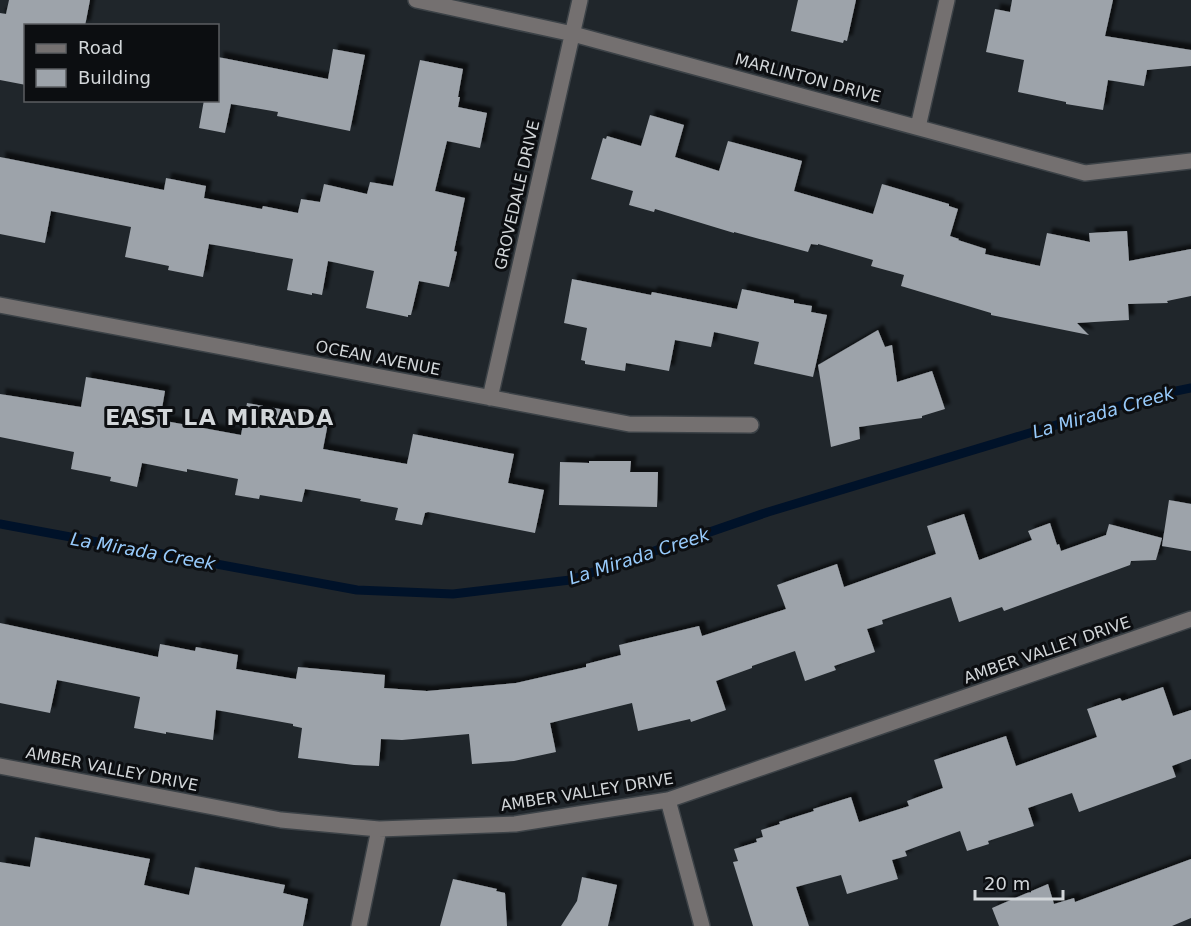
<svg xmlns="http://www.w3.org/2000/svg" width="1191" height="926" viewBox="0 0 1191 926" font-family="'DejaVu Sans',sans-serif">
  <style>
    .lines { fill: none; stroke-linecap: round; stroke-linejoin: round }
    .stream { stroke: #001229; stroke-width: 9 }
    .building { fill: #9da3aa; filter: url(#shadow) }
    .minor-casing { stroke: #3c4247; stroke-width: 18 }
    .minor { stroke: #747070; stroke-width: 15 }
    .labels { text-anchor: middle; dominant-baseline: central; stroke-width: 6; stroke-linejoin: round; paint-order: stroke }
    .street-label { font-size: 16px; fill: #d2d6d9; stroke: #0c0e11 }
    .water-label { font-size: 18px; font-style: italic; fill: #97cafb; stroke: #0c0e11 }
    .district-label { font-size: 22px; font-weight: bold; letter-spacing: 1.5px; fill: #d2d6d9; stroke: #0c0e11 }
  </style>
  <defs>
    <filter id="shadow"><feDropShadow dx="5.5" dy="-5.5" stdDeviation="1.5" flood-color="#0009"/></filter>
  </defs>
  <rect width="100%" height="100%" fill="#20262b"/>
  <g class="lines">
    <path class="stream" d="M0,524l357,66 96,4 117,-14 198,-68 384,-116 39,-8"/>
  </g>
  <path class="building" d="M9,0h81l-5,26h-59v59l-26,-5v-67l6,1z
    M798,0h58l-9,41 -3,-1 -1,3 -52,-12z
    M1012,0h101l-8,36 86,14v16l-44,4 -3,16 -36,-6 -5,30 -37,-6v-2l-48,-10 6,-32 -38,-8 9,-43 15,3z
    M333,49l32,6 -15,76 -73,-15 1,-4 -47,-8 -6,29 -26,-5 5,-28h14v-43l110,22z
    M420,60l43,9 -5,28h2l-2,10 29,6 -7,35 -33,-7 -12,50 30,7 -11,53 3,1 -8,35 -30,-6 -8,34h-3v2l-42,-9 8,-37 -46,-10 -6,34 -10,-2v2l-25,-5 6,-31 -84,-15 -6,33 -35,-7 1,-4 -44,-9 6,-30 -80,-16 -6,32 -45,-9v-77l164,33 2,-12 40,8 -2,12 58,11 1,-3 35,7 3,-14 19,3 4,-18 43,10 3,-12 23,4z
    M650,115l34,10 -9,32 44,14 9,-30 74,20 -8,30 79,23 9,-30 67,20v2l9,3 -8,27 9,3 -1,1 28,9 -1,5 55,12 7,-33 43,9 -1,-9 38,-2 2,30 62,-12v47l-24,5 1,2 -40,1 1,16 -52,3 12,12 -98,-20v-2l-90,-27 3,-11 -33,-9 2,-6 -55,-16v1l-7,-1 -3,8 -74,-20v1l-79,-24 -1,3 -25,-7 4,-14 -42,-12 12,-41 3,1 1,-3 34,10z
    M572,279l79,16 1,-3 85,17 5,-20 52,11v3l18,3 -1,6 16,3 -14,62 -59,-13 5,-22 -45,-10 -3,15 -36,-7 -6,31 -43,-8 -1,8 -40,-7v-3l-4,-1 6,-32 -23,-5z
    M878,330l7,17 7,-2 5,37 35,-11 13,38 -23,7v2l-63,9 1,12 -29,8 -13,-82z
    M86,377l79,14 -5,29 81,15 6,-32 82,15 -6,31 84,15 6,-30 101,20 -6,29 36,7 -9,43 -107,-21 -3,1 -3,12 -27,-5 3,-12 -38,-7 1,-2 -56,-10 -3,13 -42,-7 -1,4 -24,-4 3,-16 -51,-10v3l-45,-9 -5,24 -27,-6 1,-4 -40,-8 3,-17 -74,-15v-43l81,13z
    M589,461h42l-1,11h28l-1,35 -98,-2 1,-43 29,1z
    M1169,500l22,4v47l-29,-5z
    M964,514l15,46 53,-20 -4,-9 22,-8 7,22 2,-1 2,7 45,-16 3,-11 53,14 -6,22 -25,1 -1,4 -126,46 -2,-4 -43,15 -8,-25 -69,23 1,4 -16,5 8,23 -41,14 2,4 -31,11 -10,-30 -43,15v2l-36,13 10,29 -35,12 -1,-3 -52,12 -6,-28 -82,20 6,29 -42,9 -42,3 -3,-30 -67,6 -21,-1 -2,27 -25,-1 -56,-7 4,-30 -9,-2v-2l-77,-14 -3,30 -47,-8v2l-32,-6 6,-31 -83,-17 -7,33 -50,-10v-80l158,34 2,-13 35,7 1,-4 42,8 -2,14 60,10 2,-12 87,8 -1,13 43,3 89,-8 70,-16v-3l35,-9 -2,-10 80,-19 3,10 84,-27 -9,-24 60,-21 7,23 92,-33 -9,-28z
    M1163,687l10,29 18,-6v49l-19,7 4,11 -97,35 -7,-19 -44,15 6,18 -46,15 1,3 -22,7 -7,-20 -55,20 2,5 -15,4 6,19 -51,15 -6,-19 -45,12 13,39h-56l-20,-64 5,-1 -4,-12 23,-7 -1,-3 7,-2 -2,-7 19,-6 -1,-2 35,-11 -1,-2 38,-12 8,25 50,-16 -2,-5 36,-13 -9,-28 72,-24 10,30 81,-29 -10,-28 33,-11 2,3z
    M35,837l115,22 -6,26 45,10 6,-28 90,18 -2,8 25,6 -5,27h-303v-64l30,5z
    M1191,859v59l-19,8h-173l-7,-18 56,-24 6,20 20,-6 1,4z
    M582,877l35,8 -9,41h-47l16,-25z
    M453,879l44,10 -1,2 9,2 2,33h-67z"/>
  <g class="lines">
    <g class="minor-casing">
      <path id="minor" d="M416,0l157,34 512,139 106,-12
        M918,127l29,-127
        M0,305l629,119 122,1
        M490,398l90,-398
        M0,766l281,54 98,9 136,-5 153,-24 523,-181
        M668,800l34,126
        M359,926l20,-97"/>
    </g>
    <use href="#minor" class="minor"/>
  </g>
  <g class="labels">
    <g class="street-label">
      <text transform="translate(808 78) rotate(15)">MARLINTON DRIVE</text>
      <text transform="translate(517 195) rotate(-77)">GROVEDALE DRIVE</text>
      <text transform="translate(378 358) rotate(11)">OCEAN AVENUE</text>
      <text transform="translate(1047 650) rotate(-19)">AMBER VALLEY DRIVE</text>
      <text transform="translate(112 769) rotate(11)">AMBER VALLEY DRIVE</text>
      <text transform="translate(587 792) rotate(-9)">AMBER VALLEY DRIVE</text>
    </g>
    <g class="water-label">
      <text transform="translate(1103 412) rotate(-16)">La Mirada Creek</text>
      <text transform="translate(143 551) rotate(10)">La Mirada Creek</text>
      <text transform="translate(639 556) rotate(-18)">La Mirada Creek</text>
    </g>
    <g class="district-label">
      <text x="220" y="417">EAST LA MIRADA</text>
    </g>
  </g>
  <rect x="24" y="24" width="195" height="78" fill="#0c0e11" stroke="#5b5e61" stroke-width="1.5"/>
  <rect x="36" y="44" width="30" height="9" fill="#747070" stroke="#5b5e61" stroke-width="1.5"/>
  <text x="78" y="54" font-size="18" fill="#d2d6d9">Road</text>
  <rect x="36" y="69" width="30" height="18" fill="#9da3aa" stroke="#5b5e61" stroke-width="1.5"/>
  <text x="78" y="84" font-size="18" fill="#d2d6d9">Building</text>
  <path d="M975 890v9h88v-9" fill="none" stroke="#d2d6d9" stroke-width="3"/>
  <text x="984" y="890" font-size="18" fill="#d2d6d9" stroke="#0c0e11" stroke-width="4.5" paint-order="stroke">20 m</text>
</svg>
